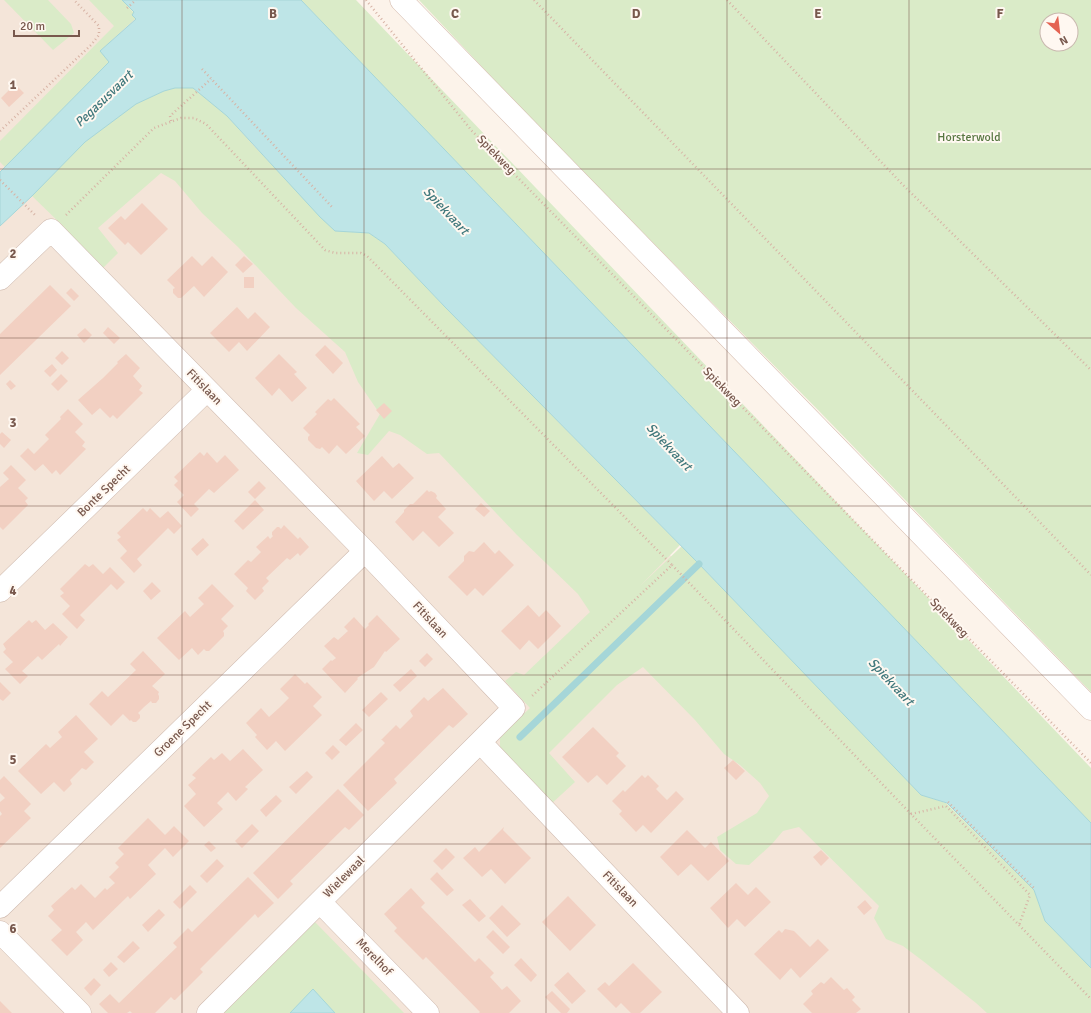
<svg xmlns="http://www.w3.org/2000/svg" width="1091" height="1013" viewBox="0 0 1091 1013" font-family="Signika,sans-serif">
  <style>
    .residential { fill: #f4e5d9 }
    .green { fill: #daebc8; fill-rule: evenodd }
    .water { fill: #bee5e7; stroke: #a5d6d8 }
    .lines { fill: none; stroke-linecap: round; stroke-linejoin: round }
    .stream { stroke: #a5d6d8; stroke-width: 7 }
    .building { fill: #f2d0c2 }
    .minor-casing { stroke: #cfbaaf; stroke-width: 23 }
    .secondary-casing { stroke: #d5bcaf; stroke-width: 23 }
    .path { stroke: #d7b3a5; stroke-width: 2.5; stroke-dasharray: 1 3; stroke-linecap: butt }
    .minor { stroke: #fff; stroke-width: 22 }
    .secondary { stroke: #fff; stroke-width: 22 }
    .grid { fill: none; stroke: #78584d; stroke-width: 1; stroke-opacity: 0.55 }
    .labels { text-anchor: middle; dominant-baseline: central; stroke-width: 4; stroke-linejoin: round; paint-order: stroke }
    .park-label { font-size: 12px; fill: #587742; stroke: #fff8f1 }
    .street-label { font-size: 12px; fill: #78584d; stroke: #fff8f1 }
    .water-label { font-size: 13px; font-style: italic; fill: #40787c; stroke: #fff8f1 }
    .grid-label { font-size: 13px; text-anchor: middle; font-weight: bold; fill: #78584d; stroke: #fff8f1; stroke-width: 4; stroke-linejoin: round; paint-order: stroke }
  </style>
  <rect width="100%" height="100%" fill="#fcf3ea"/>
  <path class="residential" d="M0,0h120l971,980v33h-1091z"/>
  <path class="green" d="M4,0h44l23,24 3,9 -21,17z
    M89,0h33l12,13 2,5 -36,33 9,11 -104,105 -5,-5v-21l114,-115z
    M301,0h55l735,768v55z
    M419,0h672v692l-271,-280 -283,-287zM1047,20h24v24h-24z
    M175,88h18l34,28 26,29 82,86 34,2 16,11 60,63 235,238 -40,41 43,-41 16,19 222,231 25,8 88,87 11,31 46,47v45h-104l-11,-10 -53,-42 -20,-15 -17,-7 -12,-21 5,-12 -80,-79 -16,4 -11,13 -23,21 -13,-1 -16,-14 -3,-13 40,-24 12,-17 -9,-13 -20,-18 -16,-11 -29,-34 -52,-53 -26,18 -68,68 26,29 -26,24 -49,-53v-17l30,-28 -25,-27 11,-9 8,3 66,-63 -12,-18 -61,-59 -78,-82 -12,1 -27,-19 -11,-4 -21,24 -11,-2 23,-39 -22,-32 -13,-30 -49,-44 -58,-61 -36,-34 -27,-32 -14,-8 -63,55 20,25 -17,17 -38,-44 -31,-30 53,-54 51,-38 28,-13z
    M314,921l90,92h-183z"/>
  <path class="water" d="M122,0h179l790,823v145l-46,-47 -11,-31 -87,-87 -26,-8 -222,-231 -254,-257 -60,-63 -16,-11 -34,-2 -15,-14 -93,-101 -34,-28h-18l-11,3 -28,13 -51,38 -53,54 -32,30v-54l109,-110 -9,-11 36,-32 -4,-4 2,-3z
    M313,989l22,24h-45z"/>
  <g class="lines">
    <path class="stream" d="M520,737l179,-173"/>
  </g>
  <path class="building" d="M15,84l9,9 -15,14 -8,-9z
    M142,203l26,26 -27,26 -13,-13 -3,3 -17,-17 13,-12 4,4z
    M192,256l10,10 10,-10 16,16 -24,25 -10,-11 -13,12h-3l-5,-5v-4l2,-1 -8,-8z
    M244,256l9,8 -10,9 -8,-8z
    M244,277h10v11h-10z
    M50,285l21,21 -71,69v-41z
    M71,288l8,8 -5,5 -8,-8z
    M237,307l11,12 7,-7 15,15 -23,24 -8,-9 -10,10 -19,-19z
    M108,327l12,11 -6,6 -11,-11z
    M85,328l7,7 -8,8 -7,-8z
    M325,345l18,18 -10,11 -18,-19z
    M62,351l7,7 -7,7 -7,-7z
    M126,354l14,14 -7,8 9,10 -3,4 4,3 -26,26 -4,-4 -3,3 -10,-10 -8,7 -14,-15 25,-22 15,-15 -1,-1z
    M279,354l18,18 -3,2 13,14 -15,14 -13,-14 -7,8 -17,-18z
    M52,364l5,6 -7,7 -6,-6z
    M61,374l7,7 -10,10 -7,-7z
    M10,380l6,6 -5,4 -5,-6z
    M334,398l26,26 -4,3 9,9 -19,18 -9,-9 -8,9 -7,-7 -2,2 -4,-1 -8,-8v-3l2,-2 -7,-7 14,-14 -2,-2 13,-13 3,2z
    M384,403l8,8 -8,8 -8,-9z
    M68,409l15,15 -8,8 10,10 -3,4 4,3 -26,26 -4,-5 -4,4 -9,-10 -8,7 -15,-15 8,-8 6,6 15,-15 -4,-4 16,-16 -1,-2z
    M2,432l9,8 -7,8 -4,-4v-10z
    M200,452l4,4 3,-4 10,11 8,-8 14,15 -25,23 -5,-4 -15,15 5,5 -8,8 -14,-15 7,-7 -10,-10 4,-4 -4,-4z
    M382,456l11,12 6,-5 15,15 -22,21 -8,-8 -10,10 -18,-20z
    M11,465l15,15 -8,8 10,10 -3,3 3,4 -25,25 -3,-3v-40l9,-8 -6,-6z
    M259,481l7,7 -11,11 -7,-7z
    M427,490l2,2 2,-1 4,2 2,3 -1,2 10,11 -8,8 16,16 -15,14 -16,-16 -10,10 -18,-19 9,-10v-2l6,-6h3z
    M255,500l9,10 -21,20 -9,-9z
    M481,503l9,8 -6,6 -9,-8z
    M143,508l4,4 3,-4 10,10 8,-7 14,15 -8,8 -6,-6 -31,31 5,6 -8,8 -14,-15 7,-7 -10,-11 4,-3 -4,-4z
    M284,525l14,14 2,-2 9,10 -9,9 -2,-3 -8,7 -3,-2 -21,20 3,3 -7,7 2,3 -9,9 -9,-9 2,-3 -14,-14 14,-14 3,2 10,-10 -5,-5 12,-11 2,3 3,-3 -1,-1v-3l5,-5h2l2,2z
    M203,538l6,7 -12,11 -6,-7z
    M484,542l11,12 4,-4 15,15 -31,31 -8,-8 -8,8 -19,-19 16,-16v-5l5,-5 5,1z
    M85,564l4,3 4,-3 10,10 7,-7 15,15 -8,8 -6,-6 -31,31 5,5 -8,9 -15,-15 8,-8 -10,-10 4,-3 -4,-4z
    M152,582l9,9 -10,9 -8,-9z
    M212,584l22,22 -13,13 7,7 -5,5 1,2v3l-15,15h-3l-2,-2 -6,6 -6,-7 -13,12 -22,-22 28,-27 5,6 14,-13 -6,-6z
    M528,605l11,12 7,-7 15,16 -23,23 -9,-9 -9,10 -19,-19z
    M377,615l23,24 -14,13 -1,-1 -11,16 -17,11 1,1 -13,14 -23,-24 9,-9 1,1 4,-3 -12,-12 10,-9 4,3 10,-9 -4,-4 10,-10 11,12 4,-4 -1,-1z
    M29,620l3,3 4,-3 9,10 8,-7 15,14 -8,9 -1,-2 -17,16 -4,-4 -16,15 6,5 -8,8 -15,-15 8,-7 -10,-10 3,-3 -3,-5z
    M143,651l22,23 -13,12 7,6 -1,2 1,2v3l-3,4h-4l-1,-2 -7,6 -6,6 2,2v3l-4,4h-3l-2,-2 -1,1 -7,-7 -12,12 -22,-22 13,-13 6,6 28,-27 -6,-6z
    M427,653l6,6 -8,8 -6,-6z
    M411,669l6,7 -17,16 -7,-7z
    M295,674l10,10 2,-2 15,15 -9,9 9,9 -37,36 -9,-10 -9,9 -12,-13 2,-2 -11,-12 15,-15 8,9 10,-9 10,-10 -9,-9z
    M0,682l11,11 -8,8 -3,-2z
    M443,688l25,26 -15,14 -4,-3 -55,54 3,4 -29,28 -25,-26 42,-42 -4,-4h1l14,-14 4,4 13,-13 -3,-5 14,-14 4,4z
    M381,692l7,7 -19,18 -7,-7z
    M76,715l22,24 -14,13 10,10 -8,8 -4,-2 -12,12 2,4 -8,8 -10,-10 -13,12 -23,-23 28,-27 4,4 12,-11 -4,-5z
    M356,723l7,7 -17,16 -7,-6z
    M593,727l26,26 -3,3 10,10 -19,19 -10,-10 -9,8 -26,-26z
    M333,745l7,7 -8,8 -7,-7z
    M243,749l20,21 -18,17 3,2 -12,12 -8,-9 -11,11 6,6 -19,18 -20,-21 12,-12 -8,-9 8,-7 -4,-3 19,-18 3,3 8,-7 8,8z
    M733,760l12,11 -9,9 -12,-12z
    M307,771l6,6 -17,17 -7,-7z
    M642,775l3,3 3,-3 11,11 -3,3 11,11 9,-9 8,8 -33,34 -8,-8 -7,7 -17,-18 3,-3 -10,-10 11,-11 2,2z
    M4,776l27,28 -7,7 7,7 -31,30v-32l2,-2 -2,-3v-9l5,-4 -5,-5v-13z
    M338,789l26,26 -15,15 -4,-3 -55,54 3,3 -15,15 -25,-26z
    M276,795l6,6 -16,16 -6,-7z
    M148,818l17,17 9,-9 15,15 -16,16 -8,-9 -17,17 8,9 -26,25 -2,-3 -35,34 -7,-8 -10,10 7,8 -16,16 -16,-16 11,-10 -14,-14 6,-6 -3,-4 21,-19 3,3 6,-6 14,14 10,-10 2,2 8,-7 -6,-6 10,-10 -4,-4 9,-9 -6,-6z
    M252,824l7,7 -17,17 -7,-7z
    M504,827l-1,3 28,28 -26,26 -14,-15 -9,8 -19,-19 12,-11 4,5z
    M687,830l18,18 6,-6 18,19 -21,20 -17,-17 -13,12 -18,-19z
    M209,841l7,7 -5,4 -7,-7z
    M446,848l9,9 -13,13 -9,-9z
    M821,850l8,8 -8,8 -8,-9z
    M217,859l7,7 -17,17 -7,-7z
    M437,872l17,18 -7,6 -17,-17z
    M248,877l26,26 -16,15 -3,-4 -55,55 3,3 -28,28h-1l-3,-3 -16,16h-23l-2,-2 -3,2h-19l-9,-9 11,-10 9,9 58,-56 -4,-4 15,-15 4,4z
    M736,883l12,12 8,-8 15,15 -26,25 -8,-8 -9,9 -18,-20z
    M190,885l7,7 -17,17 -7,-7z
    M411,888l14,15 -4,4 54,55 4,-4 15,15 -4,4 12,13 5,-4 14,15 -12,12h-30l1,-1 -54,-55 -3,3 -29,-29 3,-3 -13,-14z
    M568,896l28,29 -26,26 -28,-29z
    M470,899l16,17 -7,6 -17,-17z
    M865,900l7,8 -8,7 -7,-8z
    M502,905l19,19 -14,13 -18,-19z
    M159,909l6,6 -17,17 -6,-7z
    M785,929l9,2 16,16 8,-8 11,11 -29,28 -9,-10 -11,12 -26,-26 25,-24 3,3z
    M493,930l17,17 -7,7 -17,-17z
    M133,941l7,7 -16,15 -7,-6z
    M521,958l16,17 -6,7 -17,-17z
    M111,962l7,7 -9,8 -6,-7z
    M633,963l29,29 -22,21h-9l-10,-10 -5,5 -19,-19 8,-7 4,4z
    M568,972l18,19 -14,13 -18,-19z
    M831,977l13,13 3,-2 8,9 -3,3 9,9 -5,4h-44l-9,-9 10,-10 -2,-3 10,-9 3,2z
    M94,978l7,7 -10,11 -7,-8z
    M552,991l18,18 -3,4h-6l-16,-16z
    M0,1001l12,12h-12z"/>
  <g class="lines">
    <g class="minor-casing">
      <path id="minor" d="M0,279l51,-49 314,321 149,157 -34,34 258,271
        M0,591l207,-201
        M320,902l108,111
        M0,907l365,-356
        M0,932l80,81
        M208,1013l272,-271"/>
    </g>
    <g class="secondary-casing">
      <path id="secondary" d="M401,0l690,709"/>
    </g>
    <path class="path" d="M366,0l106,131 619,632
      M534,0l557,575
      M727,0l177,186 187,184
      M127,8l9,-8
      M202,69l130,138
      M171,121l-1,-5 41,-37
      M0,131l91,-86 8,-10v-9l-25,-26
      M0,180l35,35
      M66,215l88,-87 27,-10h13l12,6 119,126 10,3h26l6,3 305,309 -140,131
      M672,565l239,249 180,185
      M948,802l87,87
      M911,814l35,-8 84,89 -11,30"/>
    <use href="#minor" class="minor"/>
    <use href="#secondary" class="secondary"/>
  </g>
  <path class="grid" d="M182,0v1013M364,0v1013M546,0v1013M727,0v1013M909,0v1013M0,169h1091M0,338h1091M0,506h1091M0,675h1091M0,844h1091"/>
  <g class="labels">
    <g class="park-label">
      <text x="969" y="137">Horsterwold</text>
    </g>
    <g class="street-label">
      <text transform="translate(496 155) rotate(46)">Spiekweg</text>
      <text transform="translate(204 387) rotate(46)">Fitislaan</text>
      <text transform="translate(722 387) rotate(46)">Spiekweg</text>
      <text transform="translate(104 491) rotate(-44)">Bonte Specht</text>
      <text transform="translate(949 618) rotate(46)">Spiekweg</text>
      <text transform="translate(430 620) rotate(47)">Fitislaan</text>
      <text transform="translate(183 729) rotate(-44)">Groene Specht</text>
      <text transform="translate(344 877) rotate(-45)">Wielewaal</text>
      <text transform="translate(620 889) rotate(46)">Fitislaan</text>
      <text transform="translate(374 957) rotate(46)">Merelhof</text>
    </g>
    <g class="water-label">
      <text transform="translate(104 99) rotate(-44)">Pegasusvaart</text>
      <text transform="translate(446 211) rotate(47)">Spiekvaart</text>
      <text transform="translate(669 447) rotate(47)">Spiekvaart</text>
      <text transform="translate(891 682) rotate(47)">Spiekvaart</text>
    </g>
  </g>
  <g class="grid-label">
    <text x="273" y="18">B</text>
    <text x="455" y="18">C</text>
    <text x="636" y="18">D</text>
    <text x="818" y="18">E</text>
    <text x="1000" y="18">F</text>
    <text x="13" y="89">1</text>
    <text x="13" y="258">2</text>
    <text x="13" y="427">3</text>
    <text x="13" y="595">4</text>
    <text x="13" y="764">5</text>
    <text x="13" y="933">6</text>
  </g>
  <g transform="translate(1059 32) rotate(152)"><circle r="19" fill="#fff8f1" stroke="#c9b8af"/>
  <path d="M0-3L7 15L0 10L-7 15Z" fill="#e46352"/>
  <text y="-6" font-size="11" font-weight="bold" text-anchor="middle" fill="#78584d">N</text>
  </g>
  <path d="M14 30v6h65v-6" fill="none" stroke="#78584d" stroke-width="2"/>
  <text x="20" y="30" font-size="12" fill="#78584d" stroke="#fff8f1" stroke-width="3" paint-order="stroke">20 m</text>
</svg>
